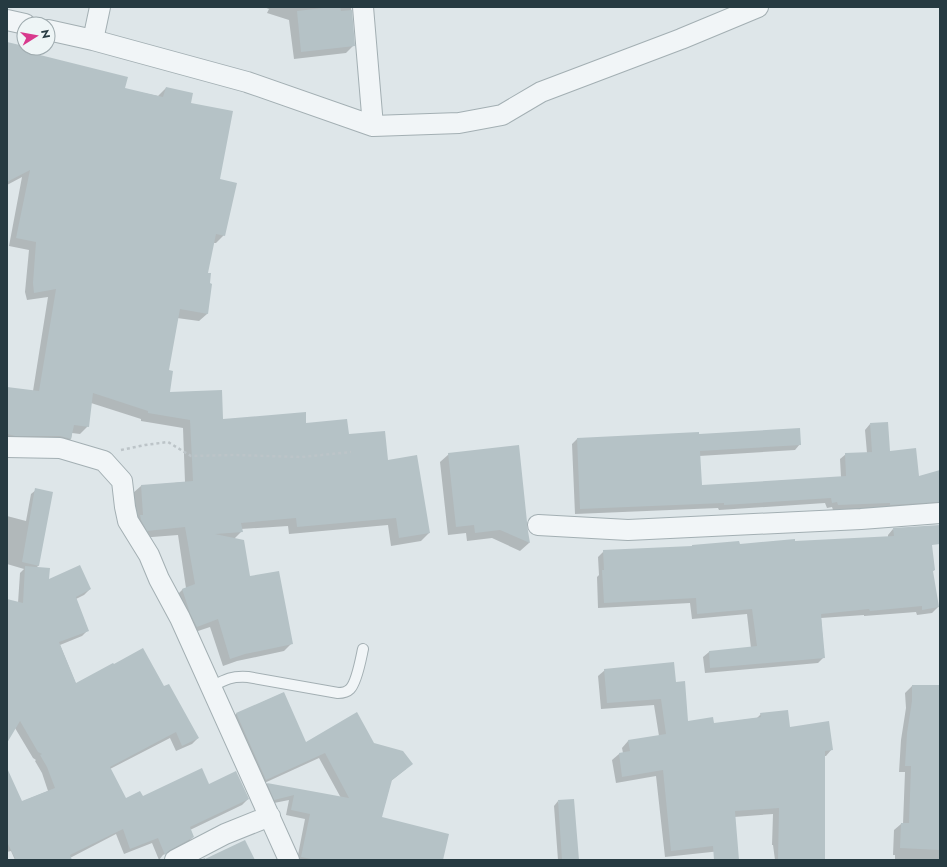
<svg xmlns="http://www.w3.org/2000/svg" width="947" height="867" viewBox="0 0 947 867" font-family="Jost,sans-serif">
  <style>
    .shadow { fill: #0003 }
    .building { fill: #b5c2c6 }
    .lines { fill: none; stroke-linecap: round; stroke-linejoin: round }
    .lane-casing { stroke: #a3afb3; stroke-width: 12 }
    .street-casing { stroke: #a3afb3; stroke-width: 22 }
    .path { stroke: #bcc4c8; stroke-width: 2.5; stroke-dasharray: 3 3; stroke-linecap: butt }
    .lane { stroke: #f1f5f7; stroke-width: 10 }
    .street { stroke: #f1f5f7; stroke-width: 20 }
  </style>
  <rect width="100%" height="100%" fill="#dee6e9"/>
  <path class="shadow" d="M264,7h87l3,38 -8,8 -52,6 -5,-39 -22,-7 2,-4z
    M7,43l17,4v1h3l3,5 94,36 34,7 8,-8 24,16 29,76 5,55 -8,8h-3l-6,31v40l-8,7 -22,-3 -9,53 1,22 53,27 83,4 43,11 39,26 42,72 -8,8 -30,5 -3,-21 -99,9 -1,-8 -47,3 1,2 -8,8 15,39 43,65 -8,8 -47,10 -14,5 -13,-39 -21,7 -14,-37 8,-8 3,-1 -8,-53 -39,3 -6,-10v-35l8,-7 44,-4 -2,-54 -42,-7v-2l-50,-16 -3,23 -8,8 -8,-1 -1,6 -8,8 -56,-4v-55l26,3 15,-94 -21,3 -2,-8 4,-42 -20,-4 13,-69 -15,8z
    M870,424l19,28 29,25 22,-6v37l-107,2 -1,-3 -5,1 -2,-5 -106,7 -1,-2 -143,6 -3,-70 5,-5 121,-4 102,9 -5,6 -96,6 2,30 140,-9 -1,-18 6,-5 21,-1 -2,-23z
    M449,454l77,71 3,18 -9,8 -28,-13 -25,3 -1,-8 -18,2 -8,-73z
    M36,490l16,3 -14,73 -2,2 12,13 42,8 -6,6 -8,4 12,31 -6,6 -22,9 16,39 88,4 34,50 -6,6 -16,7 -6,-13 -60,31 15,30 17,-1 67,-13 39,14 -6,6 -52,25 3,7 -6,6 -24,12 -4,5 -7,-17 -28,11 -8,-20 -46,24 1,2h-56l-4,-9 -4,1v-81l14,31 27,-11 -6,-18 -7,-12 1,-1 -3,-2 -18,-30 -8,11v-139l11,3 2,-30 4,-4 -17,-5v-11l1,-4h-1v-33l19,5 5,-27z
    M893,529l41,41 -2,2 6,35 -6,6 -15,2 -1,-3 -52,4v-1l-43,3 3,39 -6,6 -113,10 -2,-16 6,-5 42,-4 -4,-34 -55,5 -2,-16 -92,5 -1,-31 2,-2 -1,-18 6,-6 284,-13v-3z
    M605,670l71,13 11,40 26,1 44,-6 4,-4 71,35 -6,7h-2v104h-49l-2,-15h-1l1,-31 -39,3 -4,33 -65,7 -9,-81 -40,7 -4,-23 7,-6 4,-1 -1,-5 6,-7 31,-5 -5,-31 -53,4 -3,-33z
    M912,686h28v174h-45v-5h-2l1,-25 7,-6h2l2,-52h-6l2,-32 5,-32 -1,-15z
    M283,693l22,50 69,1 32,25 -15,12 -10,37 61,42h-145l8,-41 -19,-4 3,-15 -20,4 -7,-15 5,-5 74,14 -22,-40 -59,27 -29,-66 5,-5z
    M558,801l20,59h-20l-4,-54z"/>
  <path class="building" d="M331,7h9l1,4 11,-1 3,36 -54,6 -4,-41z
    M7,42l17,4v2h8v5l96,24 -3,11 38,9 3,-10 27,6 -2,10 42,8 -13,68 17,4 -12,53 -9,-2 -8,39h3l-1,10 2,1 -4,30 -28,-5 -11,61 4,1 -3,21 52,-2 1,29 83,-7v11l41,-4 2,15 36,-3 3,29 29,-5 13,78 -31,5 -3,-20 -99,9 -1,-9 -55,5 2,9 -28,2 29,6 6,36 29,-5 14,73 -48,10 -15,5 -12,-40 -21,8 -7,-14 -8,-24 13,-5 -10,-57 -38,4 -6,-11 -1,-5h3l-2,-30 52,-4 -3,-61 -42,-7v-2l-55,-18 -4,34 -15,-2 -3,14 -11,-3h-45l-8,-2v-47l32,4 17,-102 -22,4 -1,-10 3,-41 -20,-4 14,-68 -23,12z
    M888,422l2,29 26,-3 3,28 21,-6v32l-50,3v-2l-52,2 -1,-3 -5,1 -1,-5 -107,7v-2l-144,6 -3,-71 122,-6v2l101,-6 1,17 -101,6 2,34 144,-9 -1,-23 27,-1 -2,-29z
    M519,445l8,77v3l3,18 -30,-13 -25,3 -1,-8 -18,2 -8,-74z
    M35,488l18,4 -14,74 -17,-4z
    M940,525v19l-8,1 3,25 -2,1 6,36 -17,3v-4l-52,5 -1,-2 -48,5 4,44 -115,10 -1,-17 48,-5 -5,-37 -55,5 -1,-16 -92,5 -2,-33h2l-1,-20 89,-4v-1l47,-4 1,3 55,-5v2l99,-5 -1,-8z
    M80,565l11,24 -15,8 13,34 -30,11 17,41 37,-20 1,1 29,-16 21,38 5,-2 30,54 -17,8 -6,-14 -66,35 16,31 14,-7 3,5 59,-28 7,16 27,-13 13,28 -59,28 4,10 -24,13 -5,5 -7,-17 -28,11 -7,-20 -53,26 2,5h-56l-9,-18v-74l15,33 33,-13 -8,-21 -7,-12 2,-1 -4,-2 -18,-31 -13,22v-144l16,4 2,-37 25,2 -1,11z
    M674,662l2,20 9,-1 3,40 25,-4 1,6 47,-6 -1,-4 28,-3 2,17 39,-6 4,29 -8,1v109h-47l1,-52 -44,3 4,49h-25l-1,-14 -42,5 -8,-81 -41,7 -3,-24 11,-2 -2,-11 38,-6 -5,-35 -54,4 -3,-34z
    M912,685h28v165l-40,-2 1,-25h8l2,-57h-6l2,-33 5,-32z
    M284,692l22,50 51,-30 17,31 29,8 10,13 -21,16 -10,37 67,17 -6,26h-127l-15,-3 9,-43 -19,-4 3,-15 -20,5 -7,-17 82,15 -24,-45 -59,27 -30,-67z
    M574,799l5,61h-17l-4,-60z
    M245,840l10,20h-55l5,-2v1z"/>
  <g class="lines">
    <g class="lane-casing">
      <path id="lane" d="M211,687c15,-8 20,-11 37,-10l90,16c5,0 9,-1 12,-4 7,-7 11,-31 13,-40"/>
    </g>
    <g class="street-casing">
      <path id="street" d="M363,7l10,119
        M7,20l18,4
        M48,30l45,10 154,42 126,44 86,-3 43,-8 39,-23 140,-53 77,-32
        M93,40l7,-33
        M7,447l53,1 44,13 18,20 3,26 3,14 21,34 10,24 21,39 109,242
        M538,525l90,5 233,-11 79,-6
        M175,860l50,-26 45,-18"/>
    </g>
    <path class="path" d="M121,450l24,-5 23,-3 23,14 42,-1 69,2 49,-5"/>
    <use href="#lane" class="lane"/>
    <use href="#street" class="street"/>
  </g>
  <rect width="947" height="867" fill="none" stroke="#263a41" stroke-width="16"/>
  <g transform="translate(36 36) rotate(79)"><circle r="19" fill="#eef5f6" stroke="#9eaaae"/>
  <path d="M0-3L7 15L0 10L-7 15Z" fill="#d8398d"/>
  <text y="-6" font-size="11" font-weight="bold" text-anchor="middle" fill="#263a41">N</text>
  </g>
</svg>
